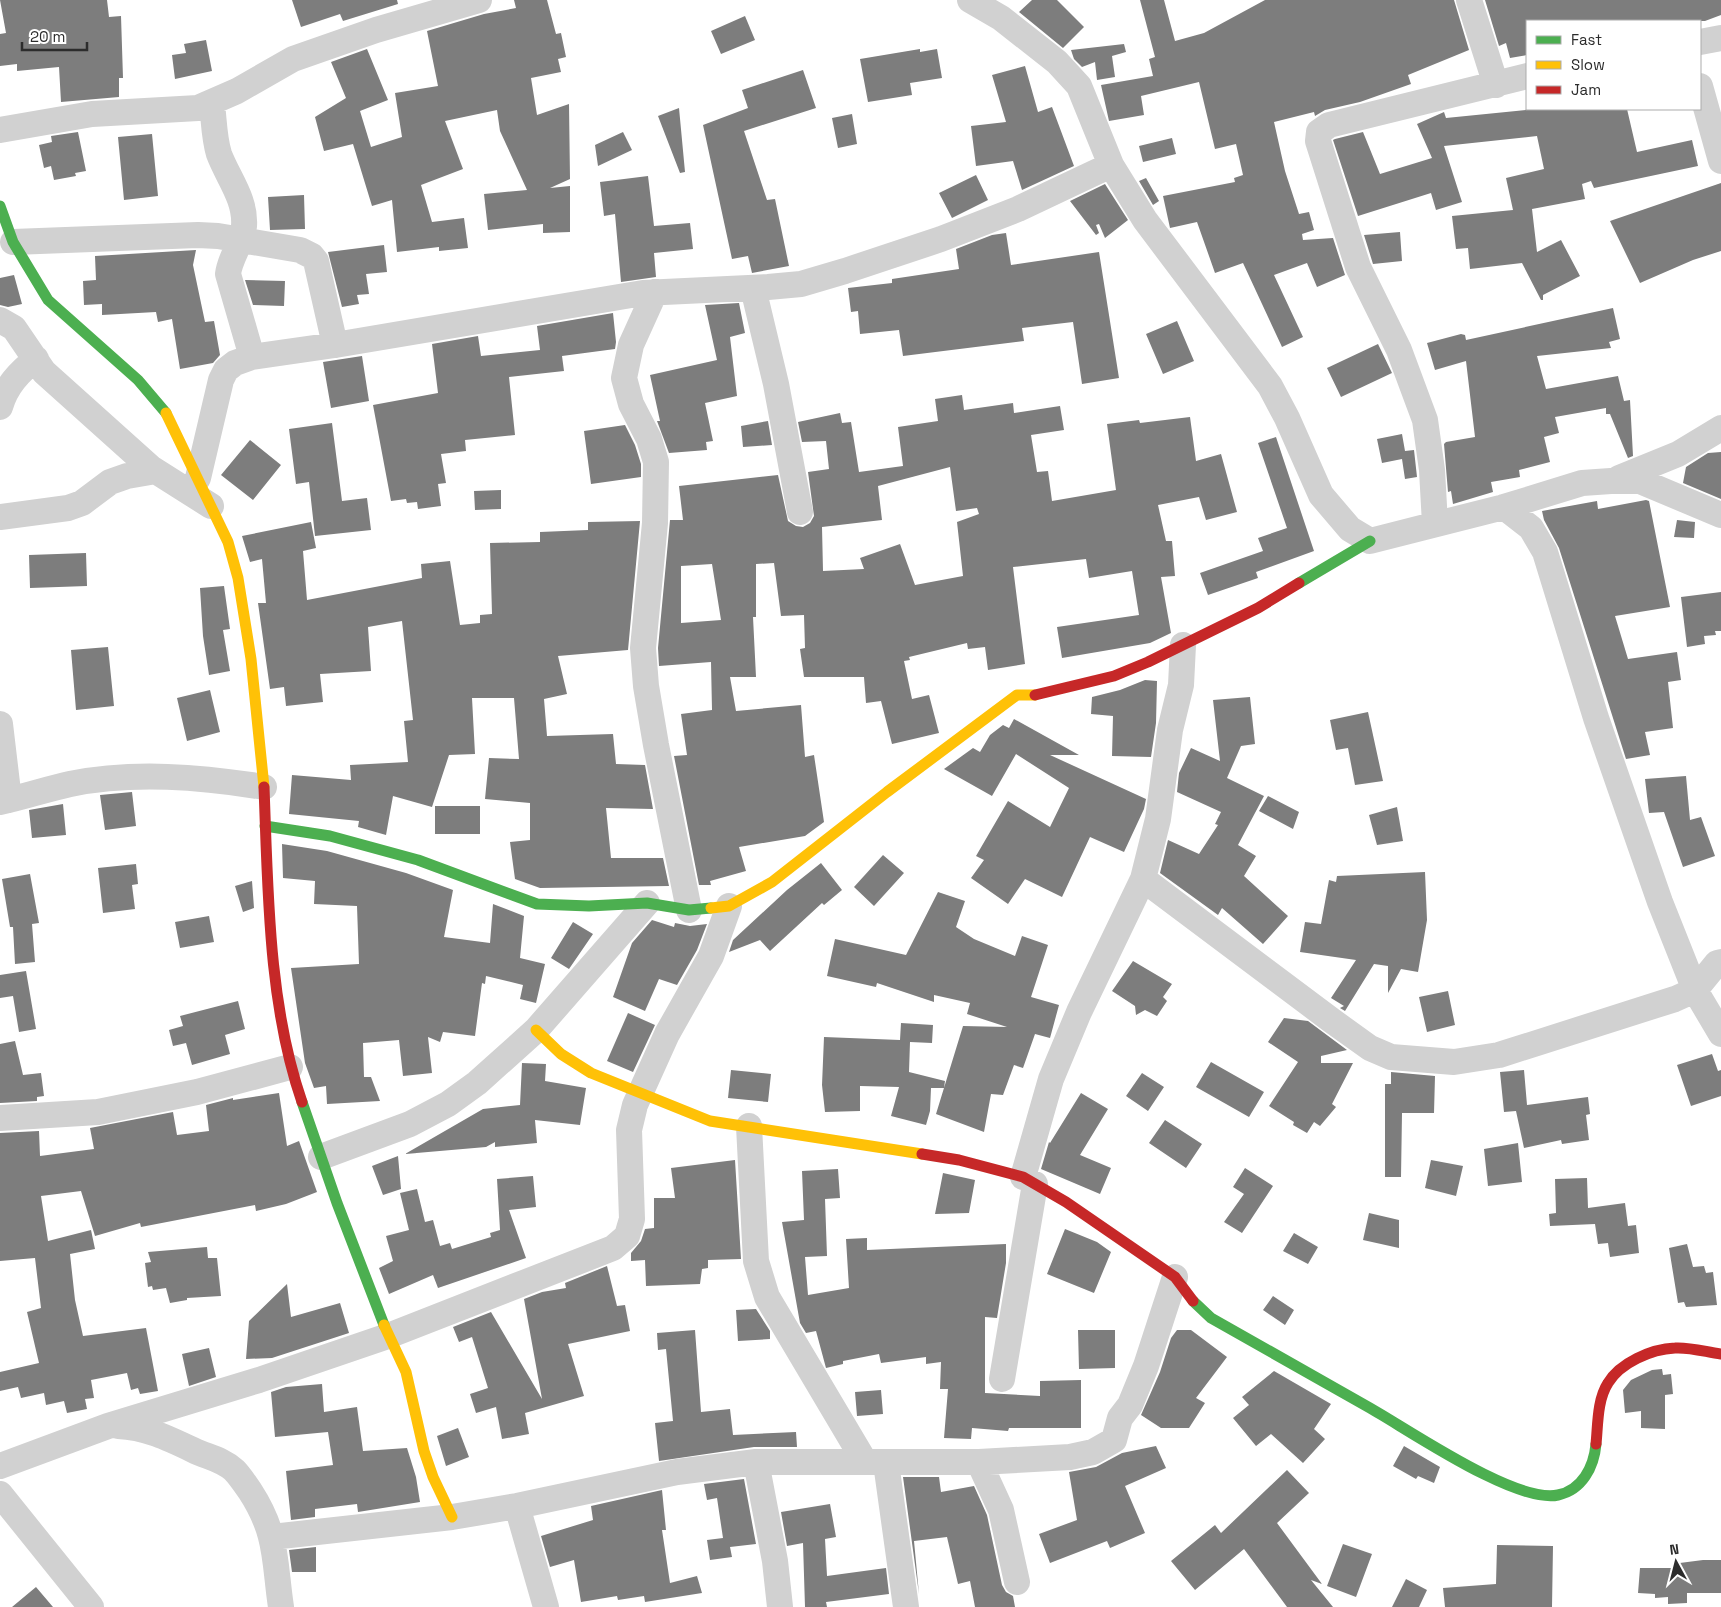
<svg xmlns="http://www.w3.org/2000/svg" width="1721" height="1607" viewBox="0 0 1721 1607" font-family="'Space Grotesk',sans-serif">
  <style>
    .building { fill: #7d7d7d; fill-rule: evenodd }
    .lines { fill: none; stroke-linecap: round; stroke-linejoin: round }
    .street { stroke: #d1d1d1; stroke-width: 26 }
    .fast { stroke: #4caf50; stroke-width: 11 }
    .slow { stroke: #ffc107; stroke-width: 11 }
    .jam { stroke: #c62828; stroke-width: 11 }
  </style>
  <rect width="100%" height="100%" fill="#fff"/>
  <path class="building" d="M0,0h107l2,17 12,-1 2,62h-4v19l-58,5 -2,-35 -42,4v-7l-17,2v-32l6,-1z
    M292,0h105l1,4 -55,17 -3,-7 -39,13z
    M514,0h33l9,34 5,-1 5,24 -8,2 3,13 -30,6 6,37 32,-11 1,75 -20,9 20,-2v46l-27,1v-9l-55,6 -4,-36 43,-4 -27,-59 -3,-21 -52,11 18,48 -42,16 11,37 32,-4 4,30 -29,3v-4l-42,5 -5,-52 -20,6 -19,-62 -29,7 -9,-34 31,-19 -15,-36 36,-13 21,51 -28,11 11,36 31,-10 -7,-44 43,-7 -11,-55 57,-17 32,-6z
    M1032,0h25l27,27 -21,21 -44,-36z
    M1140,0h24l11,41 29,-8 61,-33h189l15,50 -61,25 3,9 -51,18 -35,8 -10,6 -1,-4 -40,10 11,49 14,43 10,-2 5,18 -12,4 1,6 30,-2 12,37 -28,12 -10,-24 -33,12 29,62 -21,10 -39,-84 -28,10 -18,-51 -27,6 -7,-32 72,-14 -1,-4 9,-3 -7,-31 -21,5 -16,-67 -58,14 3,19 -35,6 -8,-36 52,-9 -4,-17 6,-2z
    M1485,0h236v15l-16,6h-178v34l-17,3 -4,-15 -7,3z
    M745,16l10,24 -34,14 -10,-23z
    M206,40l6,31 -37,8 -3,-24 14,-2 -2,-9z
    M1124,44l2,8 -14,4 3,21 -18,3 -2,-18 -13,5 -8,-8 -3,-9z
    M920,49v3l17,-3 5,29 -32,5 2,12 -44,7 -8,-43z
    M1025,66l13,46 14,-5 22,59 -52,24 -9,-29 -37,5 -5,-40 35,-4 -14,-47z
    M803,70l13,38 -72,23 23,69 8,-1 14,67 -37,7 -4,-17 -16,3 -29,-134 45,-17 -6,-18z
    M679,108l6,64 -5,1 -22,-57z
    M1535,109h92l10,43 55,-12 6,26 -104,22 -3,-7 -9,3 3,15 -53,10 5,43 24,-12 19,36 -37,19v5h-2l-19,-37 -52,6 -2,-21 -12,1 -4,-33 61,-6 -7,-32 38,-9 -7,-33 -93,10 18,56 -26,8 -5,-17 -73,23 -25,-76 2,-1 28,-7 17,42 52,-16 -15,-34 27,-12 2,6z
    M852,114l5,30 -19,4 -6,-30z
    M78,132l8,39 -11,2 1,3 -22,4 -3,-14 -7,2 -5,-23 13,-3 -1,-6z
    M623,132l9,18 -34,16 -3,-21z
    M152,134l6,62 -34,4 -6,-63z
    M1172,138l4,16 -33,8 -4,-16z
    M976,175l12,25 -36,18 -13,-25z
    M648,176l6,50 36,-3 3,26 -39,4 2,24 -35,5 -6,-68 -11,2 -4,-34z
    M1146,178l13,23 -6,4 -14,-24z
    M1721,183v68l-28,9 -53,23 -30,-62z
    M1105,184l23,36 -23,18 -6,-14 -3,1 3,8 -3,2 -26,-34z
    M304,195l1,34 -35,1 -2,-33z
    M1400,232l2,29 -29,3 -9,-29z
    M1006,233l5,32 88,-13 20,126 -37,6 -9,-62 -51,6 2,13 -121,15 -4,-26 -39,4 -2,-23 -7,1 -3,-24 44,-5v-4l67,-10 -3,-20 36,-14z
    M384,245l3,27 -21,2 3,20 -12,1 2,9 -17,3 -14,-55z
    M196,250l-3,15 12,57 9,-1 6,34 -7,8 -33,6 -8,-50 -14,3 -2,-10 -54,3v-11l-18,1 -1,-24 13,-1 -1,-24z
    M14,275l8,29 -14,3 -8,-2v-27z
    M245,280l40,1 -1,25 -31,-1z
    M739,303l6,30 -15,4 7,59 -32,7 8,38 -7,1 1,8 -38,3 -12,-32h3l-10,-46 67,-15 -12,-55z
    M1613,308l7,31 -11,3 2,6 -74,8 9,33 72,-13 6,25 6,-1 3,56 -5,2 -18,-44h-4v-6l-51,9 4,16 -15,4 6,25 -31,8 1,7 -29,5 2,10 -40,12 -2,-13 -3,1 -4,-48 2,-2 29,-5 -9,-76 -31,9 -8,-27 34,-9 4,1 1,5z
    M613,313l3,29 -1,7 -53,7 2,15 -55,6 6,58 -50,5 1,11 -25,3 5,29 -8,1 3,22 -23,3 -1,-7 -10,1 -1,-4 -15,2 -18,-96 65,-12 -6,-49 46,-8 3,20 59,-6 -3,-24z
    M1177,321l17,40 -31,13 -17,-40z
    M1378,344l14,29 -51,24 -14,-29z
    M362,356l7,45 -38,7 -8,-46z
    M962,395l2,15 49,-7 1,10 46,-7 4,24 -33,5 6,37 11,-1 4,30 64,-11 -9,-66 32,-4 1,3 50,-6 6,44 25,-7 16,58 -31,8 -7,-23 -41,8 8,36h6l3,35 -14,1 10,56 -21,10 -88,15 -5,-31 82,-12 -7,-44 -43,7 -3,-19 -73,8 12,97 -37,6 -3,-23 -17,2 -1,-6 -58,14 1,3 -6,1 8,38 17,-4 10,38 -47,11 -11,-43 -15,2 -2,-26h-60l-4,-28 5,-1 -1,-33 -23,1 -7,-53 -18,1v53h-3l3,60h-26l6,34 65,-6 4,52 9,-2 10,67 -19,14 -66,11 7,24 -36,10 1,4h-12l-25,-129 13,-1 -6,-41 31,-4 -1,-48 -52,4 -1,-18 12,-128h13l-4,-34 99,-11 10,46 8,5 7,1 7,-4 4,-7 -6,-44 21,-3 -3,-28 -24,1 -4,-20 42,-9 2,10 9,-1 8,50 44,-6 -5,-39 40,-6 -3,-22zM950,467l6,44 21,-3 2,6 -22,8 6,54 -48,9 -15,-41 -40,14 4,11 -41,2 -1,-44 60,-7 -4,-34zM712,564l9,56 -40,3v-57z
    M768,421l4,24 -29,2 -2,-21z
    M332,423l10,78 25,-3 4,32 -56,6 -6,-54 -13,2 -7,-55z
    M625,425l10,20 6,19v13l-50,7 -7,-53z
    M1402,434l3,17 9,-1 3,27 -12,2 -3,-20 -20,4 -5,-24z
    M1276,437l38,114 -58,21 2,6 -50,17 -8,-22 63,-22 -5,-13 29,-10 -29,-85z
    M250,440l31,25 -28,35 -32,-25z
    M1721,452v47l-38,-16 3,-16 22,-14z
    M501,490v19l-26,1 -1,-19z
    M1646,500l3,1 21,106 -55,9 13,43 49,-7 4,28 -13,2 5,46 -28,4 5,23 -24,4 -67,-211 -15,-28 -2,-9 55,-10 1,8z
    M1677,520l18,2 -1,16 -20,-1z
    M640,521l-12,129 -70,6 9,38 -23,5 3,37 66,-2 3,30 29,1 8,44 -47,-1 5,50h52l6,28 -129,2 -25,-9 -5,-37 20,-2v-37l-45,-4 4,-41 30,1 -5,-61h-42l3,56 -26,1 -17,52 -39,-11 -7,39 -28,-8 1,-6 -70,-7 3,-39 59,5 -1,-15 58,-3 -4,-41 9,-1 -11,-99 -34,6 3,44 -51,3 3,28 -37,4 -2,-19 -14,2 -12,-86h8l-4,-44 -12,3 -8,-26 69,-14 5,26 -13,3 4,49 115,-22 -1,-14 29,-3 10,64 20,-2v-8l12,-1 -2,-71 50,-1v-10l48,-2v-8z
    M86,553l1,33 -57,2 -1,-33z
    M224,586l6,43 -7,1 7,41 -21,4 -6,-39 -3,-48z
    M1721,592v39h-6l1,4 -12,1 1,8 -18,3 -6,-50z
    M108,647l6,59 -38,4 -5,-60z
    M1145,680l12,1 -1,42 -5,34 -39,-1 1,-40 -22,-2 1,-17 28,-7z
    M210,690l10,42 -33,9 -10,-43z
    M1250,697l5,47 -14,2 -14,32 37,18 -26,49 18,11 -12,20 44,40 -25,28 -41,-36 -4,7 -58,-42 8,-33 31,14 19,-29 -3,-1 6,-12 -44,-20 2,-19 12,-25 29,13 -7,-61z
    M1368,712l15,69 -28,4 -7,-37 -12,2 -6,-30z
    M1014,719l65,36h-29l96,44 -2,10 -20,43 -34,-15 -28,60 -37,-18 -17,25 -37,-26 13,-18 -8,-4 32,-55 42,26 19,-39 -53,-34 -24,42 -48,-27 29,-21 7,4 10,-17 13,-10 6,3z
    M1686,776l4,44 11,-3 14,39 -32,11 -19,-55 -15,1 -4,-34z
    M132,792l4,34 -31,4 -5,-35z
    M1268,796l31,16 -6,17 -34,-18z
    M63,804l3,31 -34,3 -3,-28z
    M435,806h45v28h-45z
    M1397,807l6,34 -26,4 -8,-30z
    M282,844l45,7 79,22 47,17 -9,47 46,6 3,-39 31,12 -4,42 25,6 -9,39 -16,-4 3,-14 -37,-9 -1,8 -3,-1 -7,53 -32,-4 -3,10 -12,-5 4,36 -29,3 -4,-36 -36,3 1,34h7l9,24 -53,3 -1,-18 -12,2 -9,-25 -14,-95 68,-4 -2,-58 -43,-2 1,-23 -32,-3z
    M883,855l21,18 -30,33 -20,-19z
    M821,863l21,27 -18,15 -2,-2 -52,48 -10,-11 -31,12 4,-12 54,-50z
    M136,864l2,20 -6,1 3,24 -32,4 -5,-45z
    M1425,872l2,48 -9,52 -17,-3 -13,24v-27l-14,-2 -29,47 -5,-3 4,-2 -13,-8 25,-38 -56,-8 5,-30 16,2 8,-44 7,2 1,-6z
    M30,874l9,49 -7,1 3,38 -20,2 -2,-37h-3l-8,-48z
    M252,881l2,27 -11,4 -8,-26z
    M938,892l27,9 -9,26 18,12 41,17 7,-20 26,9 -17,52 28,8 -9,33 -15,-4 -12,34 -9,-3 -11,30 -12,-1 -7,38 -48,-18 27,-88 44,1 -40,-13 3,-11 -36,-8v7l-57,-19 -1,4 -49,-11 8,-37 71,16z
    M209,916l5,26 -34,6 -5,-26z
    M652,920l22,7 1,-4 15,3 17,-2 -10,26 -20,35 -18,-6 -14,32 -32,-14 19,-54z
    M573,922l20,12 -24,35 -18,-11z
    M1133,961l39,23 -9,13 4,4 -10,15 -12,-6 -9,5 -1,-9 -23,-15z
    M26,971l10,58 -17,3 -6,-36 -13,2v-23z
    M1448,991l7,34 -28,7 -8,-35z
    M238,1001l7,28 -20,6 5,19 -38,11 -6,-22 -13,3 -4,-16 14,-4 -3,-10z
    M628,1013l27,12 -22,47 -26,-11z
    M1284,1018l24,3 39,29 -26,6v7h32l-21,41 4,3 -16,19 -6,-4 -7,11 -14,-8 1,-3 -25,-16 29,-44 -30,-20z
    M901,1023l32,2 -1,18 -22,-1 -1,30 36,9 -1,7h-13l-1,23 -4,14 -35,-9 8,-29 -39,-1v25l-35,1 -3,-27 2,-48 76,3z
    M15,1041l8,34 18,-2 3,23 -7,1v4l-37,2v-59z
    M1712,1054l6,17 3,-1v26l-30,10 -14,-41z
    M1211,1062l53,30 -15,25 -53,-30z
    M522,1063l24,1 -1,17 41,7 -6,37 -45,-5 2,23 -42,4v-5l-9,5 -81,7 78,-45 37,-4z
    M731,1070l40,4 -3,28 -40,-4z
    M1524,1070l3,35 61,-8 2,17 -4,1 3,25 -27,4 -1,-4 -37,8 -8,-37 -12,1 -4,-40z
    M1391,1072l44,4 -1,37h-32l-1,64h-16v-93h6z
    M1142,1073l22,14 -16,24 -22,-15z
    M279,1093l8,53 12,-5 18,51 -31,12 -30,7 -1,-6 -114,22 -1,-4 -45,13 -14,-45 -40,5 7,45 43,-11 4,19 -25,5 5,46 8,36 63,-8 12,63 -18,3 -2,-6 -7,2 -4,-17 -36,7 3,18 -9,1 2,10 -20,4 -3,-12 -18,4 -2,-12 -23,5 -3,-11 -18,4v-19l39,-9 -12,-51 14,-4 -6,-50 -35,3v-128l39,-2 1,25 54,-7 -4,-21 83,-16 4,23 32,-4 -3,-26 27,-7v2z
    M1081,1093l27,16 -28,46 31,13 -11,26 -59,-25 8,-27 1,1z
    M1165,1120l37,24 -16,24 -37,-25z
    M1518,1143l4,39 -34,4 -4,-37z
    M398,1156l3,33 -18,6 -11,-29z
    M735,1160l6,99 -33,1v8l-6,1 -2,15 -54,2 -1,-26 -14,1v-8l10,-12 4,-12 9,-1v-30h21l-4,-30z
    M1431,1160l32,6 -7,30 -31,-8z
    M1245,1168l28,18 -31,47 -18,-11 20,-28 -11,-7z
    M838,1169l2,29 -15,1 2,57 -22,1 3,38 41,-7 -3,-49 21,-1v12l139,-6v19l-9,55 -12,-1v76l55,3v-15l41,-1v48h-72l-1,3 -36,-3 -1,11 -27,-1 4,-49h-8l1,-27 -15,2v-7l-45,6 -2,-9 -36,7v3l-17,4 -10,-37 -10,2 -6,-10 -18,-101 22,-2 -2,-49z
    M943,1173l32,7 -6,33 -34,1z
    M533,1176l3,31 -27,3 17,48 -88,30 -5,-13 -44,19 -10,-26 14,-7 -7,-25 23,-6 -9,-37 17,-4 8,33 8,-2 7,26 10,-3 2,6 39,-12 -1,-4 10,-3 -3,-51z
    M1587,1178l1,30 37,-5 3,23 8,-1 3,28 -29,4 -2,-14 -10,1 -3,-20 -45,2 -1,-12 7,-1 -1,-34z
    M1369,1213l30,7v28l-36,-8z
    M1065,1229l32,13 14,10 -17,41 -47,-19z
    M1294,1233l24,14 -10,17 -25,-13z
    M1687,1244l6,23 11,-1 2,7 7,-1 4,33 -31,2 -2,-5 -6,1 -9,-55z
    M207,1247l1,11h9l4,38 -34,2v2l-17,3 -4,-15 -13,2 -1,-4 -4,1 -3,-24 6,-1 -3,-10z
    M607,1266l10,40 8,-1 5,26 -62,13 16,52 -59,17 4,21 -27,5 -6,-32 -20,6 -6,-19 18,-6 -16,-51 -13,5 -6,-15 38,-15 51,87 -18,-100 18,-7 24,-4 -1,-5z
    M287,1284l4,33 49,-14 9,30 -77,25 -26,1 3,-38z
    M1273,1296l21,14 -9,15 -22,-15z
    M756,1309l14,22v8l-32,2 -2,-31z
    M695,1330l6,82 29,-3 3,26 63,-3 1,15h-43l-95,14 -4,-38 18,-2 -7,-72 -8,1 -1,-17z
    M1078,1330h37v38l-36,1z
    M1177,1330h14l36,27 -31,41 9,5 -16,25h-28l-20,-13 19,-43 11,-34z
    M209,1348l7,29 -27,9 -7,-32z
    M1662,1369l1,6 8,-1 2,20 -8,1v34l-24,-1v-17l-16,2 -2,-23 8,-10 21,-10z
    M1274,1371l57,33 -17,25 11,10 -22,24 -32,-29 -15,12 -23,-28 16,-13 -7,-8z
    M322,1384l2,28 33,-5 6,44 44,-3 9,29 4,25 -62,10 -1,-8 -42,5v8l-24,3 -5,-49 47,-6 -5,-33 -53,5 -4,-45 15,-5z
    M881,1390l2,24 -26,2 -2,-24z
    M458,1428l11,29 -23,9 -9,-30z
    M1156,1446l10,22 -41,18 20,47 -35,15 -3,-7 -57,22 -11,-29 38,-14 -8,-48 27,-5 26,-14z
    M1404,1446l36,21 -6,16 -16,-7 -2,3 -23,-13z
    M1287,1470l22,23 -32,30 45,61 -11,-4 22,27h-46l-43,-58 -49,41 -24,-29 44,-36 6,8z
    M903,1477h36l2,15 33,-6 13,29 15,70 4,7 7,4 2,11h-40l-5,-26 -12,3 -11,-47 -33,4 5,53z
    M744,1479l12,65 -26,3 2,10 -22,3 -3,-20 16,-2 -6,-40 -10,2 -3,-16z
    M662,1490l4,40h-4l8,53 27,-7 5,17 -57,9 -1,-6 -26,4 -1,-4 -36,6 -7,-42 -24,7 -9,-31 52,-16 -2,-14z
    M830,1504l6,33 -11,2 2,37 59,-8 3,26 -63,8 1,5h-22l-2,-64 -16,3 -6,-34z
    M1343,1544l29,10 -16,43 -29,-11z
    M1497,1545l56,1 -1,61h-107l-2,-19 53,-4z
    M316,1547v25h-24l-3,-22z
    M1703,1560h18v33h-34v10l-19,1v-7l-13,1v-4l-17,-1 2,-25h33l-1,-4z
    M1406,1579l21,11 -8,17h-27z
    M36,1587l17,20h-41z"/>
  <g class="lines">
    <path class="street" d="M970,0l31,18 56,44 22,24 32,79 34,55 125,166 17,32 34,77 29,34 20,12 134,-34 78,-24 29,-2h29l81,34
      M1469,0l27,85
      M1700,42l21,-4
      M1700,86l21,75
      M212,104c2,16 2,34 7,50 9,24 27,45 25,72 -2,18 -14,31 -16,48l24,83
      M0,130l92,-16 106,-6 39,-17 56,-32 83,-29 103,-30
      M13,242l185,-7 20,1 82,14 12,6 4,5 19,84
      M753,288l23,96 24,128
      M655,292l-24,53 -7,33 7,26 18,35 7,23 -1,61 -12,125 3,38 10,59 33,165
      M0,320l14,8 30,44 107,96 60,38
      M0,407c6,-21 19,-35 36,-48
      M198,478l23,-98 5,-10 9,-7 17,-6 83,-12 308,-52 125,-6 33,-3 44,-13 96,-32 77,-30 93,-44
      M1619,478l59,-24 43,-26
      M1504,507l27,21 14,24 51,166 64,184 35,88 26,44
      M0,517l68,-9 14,-5 28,-21 17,-6 29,-5
      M1435,524l-3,-54 -7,-50 -26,-70 -41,-83 -40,-126 1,-9 10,-7 198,-49
      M0,724l9,76
      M0,802c24,-5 47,-13 70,-18 64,-13 131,-7 194,3
      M1143,879l188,141 39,28 21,9 63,5 45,-7 176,-56 20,-9 22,-27 4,-1
      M0,1118l98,-6 99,-20 93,-25
      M749,1126l7,135 11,36 98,165
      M321,1157l89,-33 38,-20 29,-21 59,-53 111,-127
      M1023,1177l28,-98 28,-67 64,-133 15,-60 12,-89 11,-45 2,-40
      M1002,1379l33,-195
      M118,1426c27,1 50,12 75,24 14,7 29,9 41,20 6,6 11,14 16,21 28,43 24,69 31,116
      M756,1462l19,99 5,46
      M979,1462l22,48 16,72
      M886,1463l20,144
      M0,1466l108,-40 151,-46 129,-44 225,-88 14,-12 5,-17 -3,-89 6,-25 32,-71 44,-78 18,-50
      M0,1494l91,113
      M517,1506l29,101
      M272,1537l180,-20 65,-11 160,-34 79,-10h223l91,-5 23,-5 21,-12 6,-22 10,-13 16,-39 29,-89"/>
    <path class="fast" d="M0,206l13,36 35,58 90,80 28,33
      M1299,583l71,-42
      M265,826l65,10 88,24 119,44 52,2 58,-3 42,7 22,-2
      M302,1102l35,101 47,122
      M1193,1301l18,17c53,30 106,60 159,90 39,22 146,96 188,87 24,-5 36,-28 38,-51"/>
    <path class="slow" d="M166,413l62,129 10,36 13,81 13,128
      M711,908l18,-2 43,-24 115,-90 130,-97h18
      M536,1030l25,24 30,19 119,48 212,33
      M384,1325l22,47 18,79 9,26 19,40"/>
    <path class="jam" d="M1035,695l79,-19 34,-14 110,-54 41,-25
      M264,787c4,103 4,217 38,315
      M922,1154l37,6 64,17 43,25 109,75 18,24
      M1596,1444c2,-19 1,-44 12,-61 12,-20 43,-34 67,-35 15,-1 31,4 46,6"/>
  </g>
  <rect x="1526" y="20" width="175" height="90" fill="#ffffff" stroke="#ababab"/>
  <rect x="1536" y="36" width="25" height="8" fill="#4caf50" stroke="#ababab"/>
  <text x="1571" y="45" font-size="15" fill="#2c2c2c">Fast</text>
  <rect x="1536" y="61" width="25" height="8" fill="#ffc107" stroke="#ababab"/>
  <text x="1571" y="70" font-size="15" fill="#2c2c2c">Slow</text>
  <rect x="1536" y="86" width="25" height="8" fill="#c62828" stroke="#ababab"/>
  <text x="1571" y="95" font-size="15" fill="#2c2c2c">Jam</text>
  <g transform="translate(1676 1562) rotate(353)" stroke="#ffffff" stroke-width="4" paint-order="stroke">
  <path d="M0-4L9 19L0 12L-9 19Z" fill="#2c2c2c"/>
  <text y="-8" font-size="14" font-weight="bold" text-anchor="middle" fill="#2c2c2c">N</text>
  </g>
  <path d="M22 42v8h65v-8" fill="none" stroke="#2c2c2c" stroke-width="2.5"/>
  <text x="30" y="42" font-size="15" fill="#2c2c2c" stroke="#ffffff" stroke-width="4" paint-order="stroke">20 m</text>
</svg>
